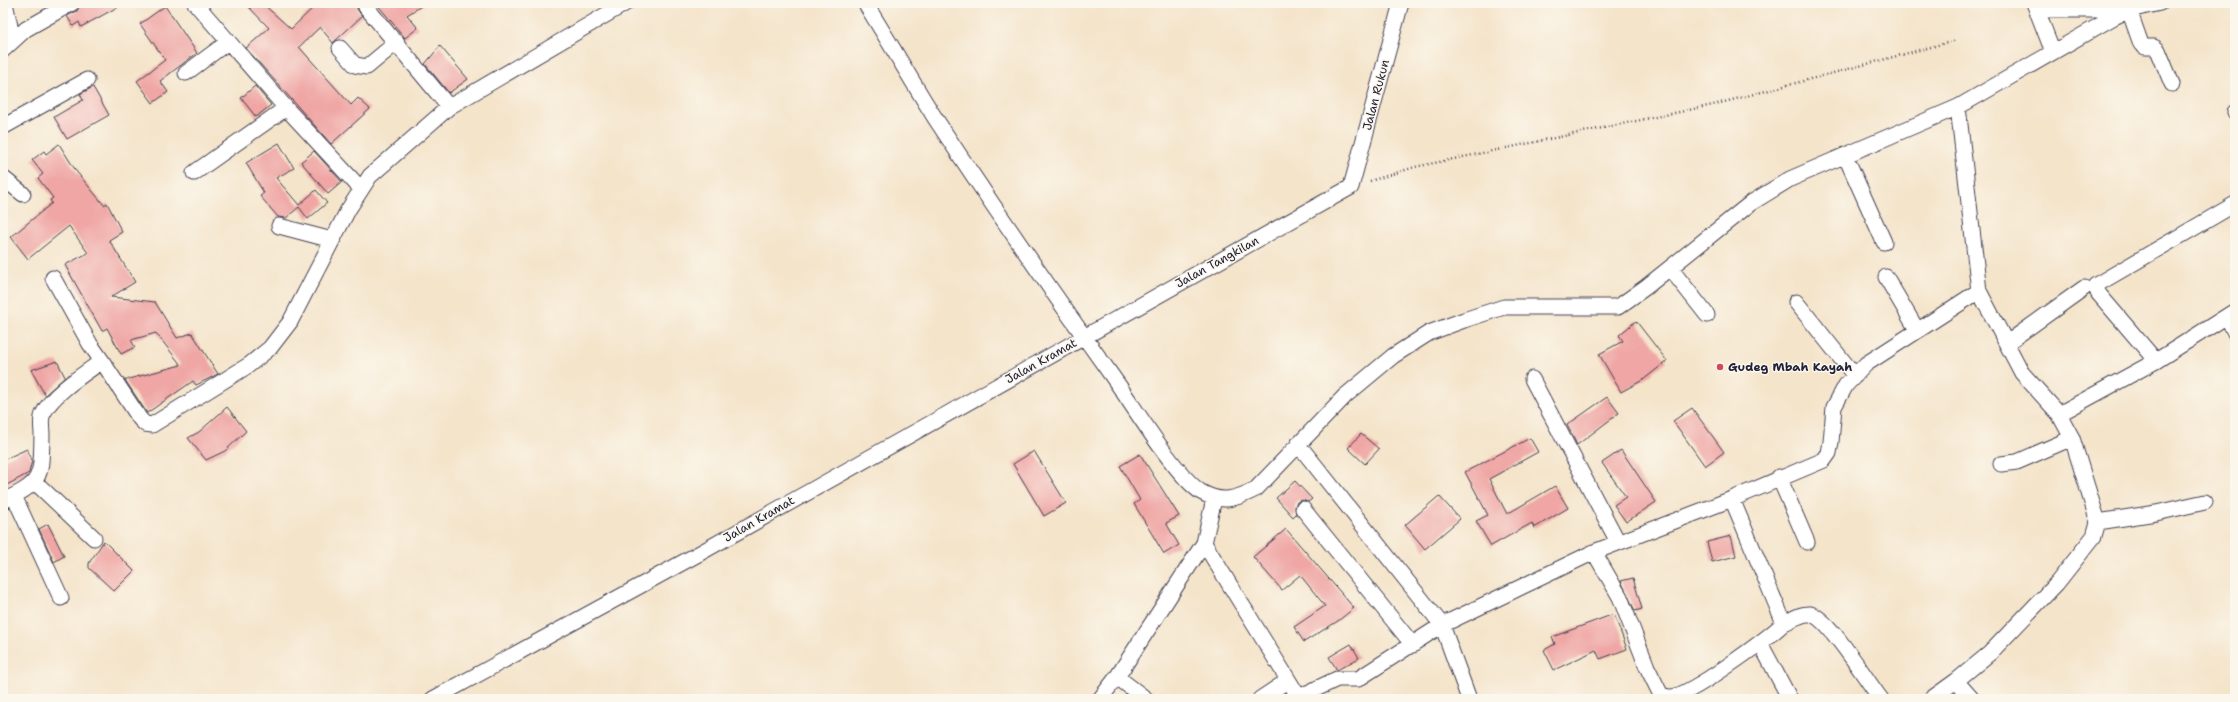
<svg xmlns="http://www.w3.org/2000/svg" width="2238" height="702" viewBox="0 0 2238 702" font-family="'Shantell Sans',sans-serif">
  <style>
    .building { fill: #efa6a4 }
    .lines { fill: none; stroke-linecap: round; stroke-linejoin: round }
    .minor-casing { stroke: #423f50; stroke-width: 17 }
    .path { stroke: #423f50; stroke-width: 2.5; stroke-dasharray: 1 3; stroke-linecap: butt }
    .minor { stroke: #fff; stroke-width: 15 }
    .poi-dot { fill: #d1495b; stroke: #fbf7ec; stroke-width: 1.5 }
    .labels { text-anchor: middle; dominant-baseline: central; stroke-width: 3; stroke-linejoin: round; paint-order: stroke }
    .street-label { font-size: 12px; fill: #22223b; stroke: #fbf7ec }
    .poi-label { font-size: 12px; font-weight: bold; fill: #22223b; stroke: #fbf7ec; text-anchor: start }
  </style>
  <rect width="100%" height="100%" fill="#fbf7ec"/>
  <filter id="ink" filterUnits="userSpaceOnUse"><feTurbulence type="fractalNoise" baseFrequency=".025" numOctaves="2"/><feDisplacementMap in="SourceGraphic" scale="8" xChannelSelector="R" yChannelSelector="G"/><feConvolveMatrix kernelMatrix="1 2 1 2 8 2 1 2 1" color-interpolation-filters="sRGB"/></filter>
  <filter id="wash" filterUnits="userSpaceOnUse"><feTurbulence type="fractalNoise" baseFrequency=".012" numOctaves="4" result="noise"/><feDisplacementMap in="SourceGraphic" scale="16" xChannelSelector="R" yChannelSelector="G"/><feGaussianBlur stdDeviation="0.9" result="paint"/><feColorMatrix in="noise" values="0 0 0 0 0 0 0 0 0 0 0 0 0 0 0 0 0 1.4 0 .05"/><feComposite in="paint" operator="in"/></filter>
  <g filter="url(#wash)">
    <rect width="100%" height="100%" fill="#f4e4ca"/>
    <g id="blocks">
      <path class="building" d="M81,3h44l-44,24 -2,-5 -6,4 -6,-10 10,-5z
        M245,3h17l29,26 27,-26h40l-1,6 5,7 -29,27 -13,-16 -21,20 52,58 7,-7 12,11 -39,35 -85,-96 23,-20z
        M376,3h50l-19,12 11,13 -13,10z
        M165,6l32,47 -37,28 8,11 -15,11 -16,-22 28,-21 -25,-36z
        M440,46l28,33 -19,14 -24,-29z
        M255,86l16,19 -15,12 -15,-19z
        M93,87l16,28 -42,24 -13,-22 29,-17 -3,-6z
        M279,143l15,25 -18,10 23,27 17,-15 11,13 -19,16 -9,-12 -13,11 -8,-1 -18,-21 4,-3 -18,-30z
        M59,144l17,27 28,34 3,-2 15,29 -13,8 26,42 -24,15 44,5 22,36 15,-5 26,41 -22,11 -3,-4 -46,32 -22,-33 56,-15 -25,-32 -25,7 4,7 -14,7 -14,-26 -5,3 -37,-66 23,-12 -19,-27 -41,33 -17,-22 41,-34 -2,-3 3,-2 -15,-20 5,-4 -11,-14 12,-9 2,3z
        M314,151l28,31 -14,12 -27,-32z
        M1636,321l31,40 -24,19 -22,12 -22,-38 24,-13 -4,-6z
        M57,361l8,16 -20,18 -14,-25z
        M1607,397l12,16 -42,32 -10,-20z
        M227,407l19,24 -21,20 -19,9 -18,-22 11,-6z
        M1692,408l32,44 -19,14 -32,-45z
        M1361,434l18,15 -14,15 -17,-16z
        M1530,438l8,14 -49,27 18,35 48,-28 13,22 -34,20 -2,-5 -41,23 -15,-25 12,-6 -23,-43z
        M27,449l5,11 -3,13 -26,14v-27z
        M1621,450l35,52 -30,20 -12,-17 12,-8 -24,-34z
        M1034,451l32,52 -22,13 -31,-52z
        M1140,454l39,62 -13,7 13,22 -15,9 -30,-50 6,-4 -20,-34z
        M1295,481l17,18 -4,3 -6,-2 -5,2 -2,4 1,8 -3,3 -17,-19z
        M1439,496l21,23 -35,30 -20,-24z
        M48,524l16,32 -10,6 -15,-33z
        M1286,529l68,79 -16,13 -34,21 -10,-15 31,-21 -25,-31 -18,15 -29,-33z
        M1731,536l5,20 -24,6 -5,-20z
        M104,541l30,30 -20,20 -25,-23v-5z
        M1633,578l9,31 -7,2 -14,-30z
        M1614,614l13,35 -27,10 -4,-9 -42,20 -10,-20 11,-6 -3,-7z
        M1351,644l8,14 -22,12 -8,-13z"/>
    </g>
  </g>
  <g filter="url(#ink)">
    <use href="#blocks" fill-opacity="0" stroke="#423f50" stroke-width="1"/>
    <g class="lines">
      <g class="minor-casing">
        <path id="minor" d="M5,3l8,37
          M195,3l91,105 75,81
          M367,3l-1,4 83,100
          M865,3c24,38 46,77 70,115 59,90 120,178 182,265 19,27 59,93 84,109 21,12 35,7 55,-3l89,-93 48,-40 36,-23 35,-13 40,-13h114l28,-20 105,-84 39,-24 168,-72 156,-90 15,-7 31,-7
          M2034,3l19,49
          M2037,10h92l12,34 4,3h9l4,3 14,34
          M340,48l15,17 12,2 30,-25
          M3,50l23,-21 46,-26
          M186,73l42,-31
          M1958,107l21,184 43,82 37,41 13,24 26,84 -4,14 -37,47 -67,70 -34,28 16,18
          M2235,112v1
          M3,127l84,-47
          M1845,155l39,87
          M194,173l92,-65
          M3,178l20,16
          M279,226l53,14
          M1670,268l37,47
          M1886,277l31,53
          M1796,302l59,74
          M2227,316l8,17
          M2007,343l77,-55
          M102,361l38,58 5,5 7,1 97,-60 21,-17 20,-26 58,-112 22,-34 79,-69 177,-104
          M2156,361l-58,-68 -2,-8 139,-81
          M1532,379l86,163
          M2059,414l97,-53 79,-50
          M1298,444l144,181 27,74
          M2001,464l16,-2 55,-24
          M1779,477l28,65
          M35,482l59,56
          M14,496l47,102
          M3,501c40,-19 38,-23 39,-66 0,-6 -2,-16 1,-21 9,-20 41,-40 59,-53l-12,-17 -37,-66
          M1303,509l110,136
          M2098,522l58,-9 49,-11
          M1204,543l96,156
          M1594,552l26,45 27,70 14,28c3,0 6,2 9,2 18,1 99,-60 114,-74l-52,-124
          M1784,623c8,-3 17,-10 26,-9 18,2 58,69 71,85
          M1760,643l30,56
          M1117,677l29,22
          M1299,697l38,-18h21l84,-54 152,-73 138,-53 92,-39 5,-7 2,-11 3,-35 12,-22 20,-21 113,-73
          M433,699l267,-146 651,-366 50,-184
          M1100,699l17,-22 87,-134 10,-44
          M1260,699l27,-18
          M1931,699l25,-18"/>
      </g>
      <path class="path" d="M1370,181l45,-14 298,-62 244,-65"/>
      <use href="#minor" class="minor"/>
    </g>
  </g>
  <circle class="poi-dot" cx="1720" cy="367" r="4"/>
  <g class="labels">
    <g class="street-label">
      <text transform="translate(1376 95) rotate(-75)">Jalan Rukun</text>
      <text transform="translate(1217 262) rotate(-29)">Jalan Tangkilan</text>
      <text transform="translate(1041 361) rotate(-29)">Jalan Kramat</text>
      <text transform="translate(759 519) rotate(-30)">Jalan Kramat</text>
    </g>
    <g class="poi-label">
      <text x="1728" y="367">Gudeg Mbah Kayah</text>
    </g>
  </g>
  <rect width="2238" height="702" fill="none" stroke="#fbf7ec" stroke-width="16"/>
</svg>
